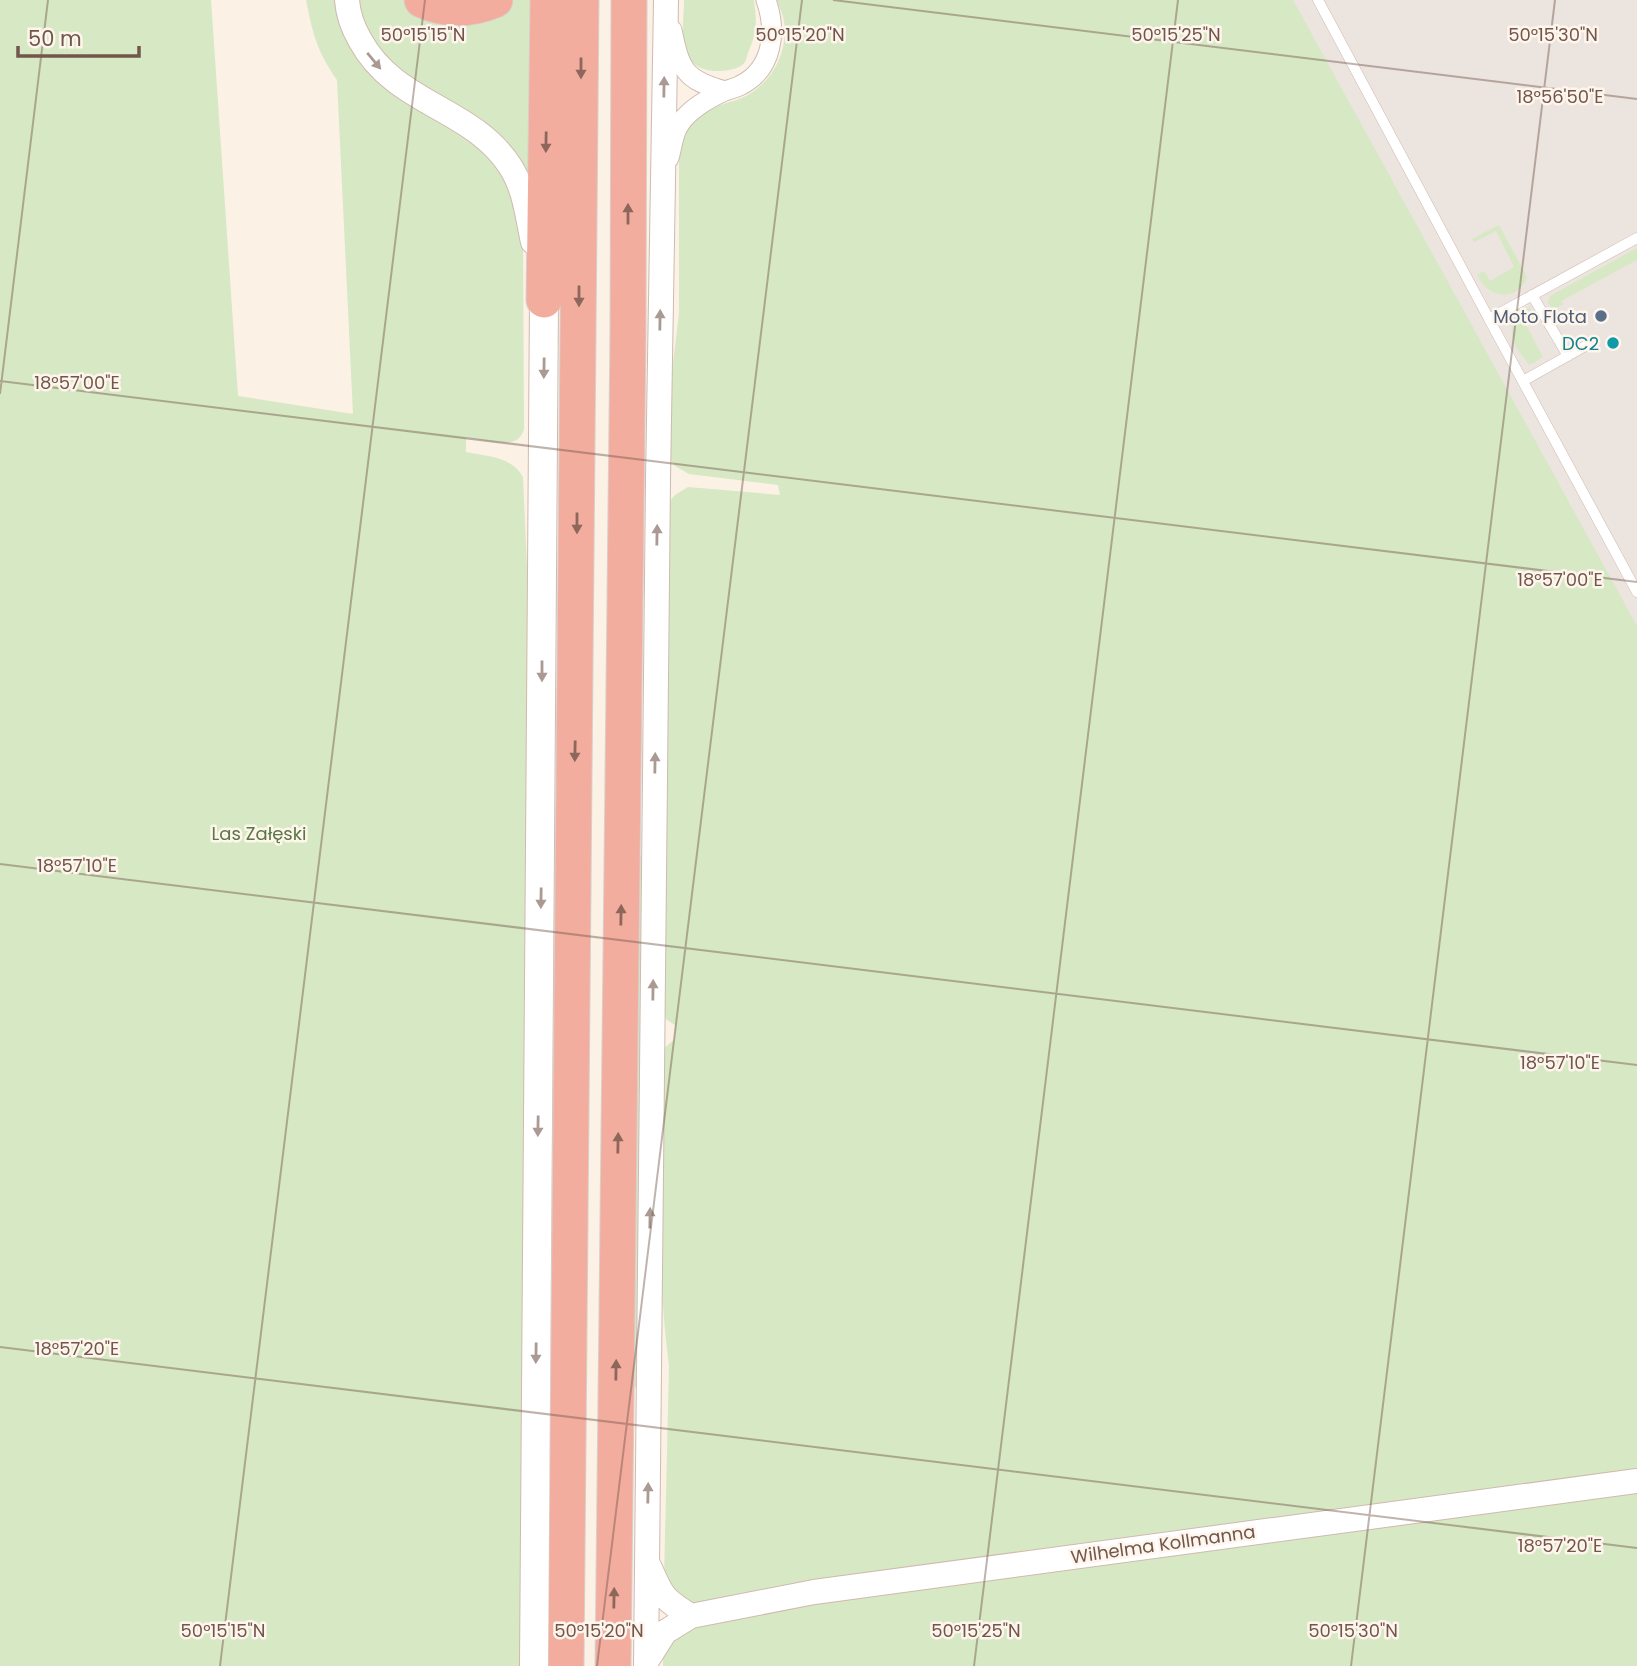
<svg xmlns="http://www.w3.org/2000/svg" width="1637" height="1666" viewBox="0 0 1637 1666" font-family="Poppins,sans-serif">
  <style>
    .industrial { fill: #ebe4df }
    .green { fill: #d7e8c4 }
    .lines { fill: none; stroke-linecap: round; stroke-linejoin: round }
    .service-casing { stroke: #cfbaaf; stroke-width: 11 }
    .minor-casing { stroke: #cfbaaf; stroke-width: 21 }
    .tertiary-casing { stroke: #cfbaaf; stroke-width: 26 }
    .secondary-casing { stroke: #d1b9ad; stroke-width: 30 }
    .motorway-casing { stroke: #d8d0cd; stroke-width: 37 }
    .service { stroke: #fff; stroke-width: 10 }
    .minor { stroke: #fff; stroke-width: 19 }
    .tertiary { stroke: #fff; stroke-width: 24 }
    .secondary { stroke: #fff; stroke-width: 28 }
    .motorway { stroke: #f3ad9f; stroke-width: 35 }
    .oneway { fill: #ab9a93 }
    .oneway2 { fill: #8d675c }
    .ticks { fill: none; stroke: #73564b; stroke-width: 2; stroke-opacity: 0.45 }
    .service-dot { fill: #5c6f8a; stroke: #fef5ec; stroke-width: 2.5 }
    .culture-dot { fill: #0f9aa8; stroke: #fef5ec; stroke-width: 2.5 }
    .labels { text-anchor: middle; dominant-baseline: central; stroke-width: 5; stroke-linejoin: round; paint-order: stroke }
    .service-label { font-size: 18px; fill: #4e5e75; stroke: #fef5ec; text-anchor: end }
    .culture-label { font-size: 18px; fill: #0d838f; stroke: #fef5ec; text-anchor: end }
    .park-label { font-size: 18px; fill: #597844; stroke: #fef5ec }
    .street-label { font-size: 18px; fill: #73564b; stroke: #fef5ec }
    .ticks-label { font-size: 18px; text-anchor: middle; fill: #73564b; stroke: #fef5ec; stroke-width: 5; stroke-linejoin: round; paint-order: stroke }
  </style>
  <rect width="100%" height="100%" fill="#fbf1e5"/>
  <path class="industrial" d="M1292,0h345v628z"/>
  <path class="green" d="M0,0h211l27,396 115,18 -16,-334c-20,-29 -24,-45 -31,-80h29l32,70 10,12 89,55 30,29 12,19 15,53 1,191c-6,24 -40,10 -58,9v14c20,4 47,5 57,25l8,181 -6,1008h-525z
    M355,0h48l15,10 91,-4 5,-6h20l-2,181 -153,-124z
    M684,0h70c3,23 3,31 -6,53 -1,4 -2,8 -4,10 -3,4 -10,6 -15,7 -18,3 -38,0 -44,-21 -4,-12 -1,-35 -1,-49z
    M777,0h516l344,626v845l-949,135 -24,-27 5,-213c-14,-105 -8,-212 -5,-318l10,-8 1,-15 -8,-5 -4,-6v-141l7,-372 5,-6 13,-8 92,8 -2,-10 -89,-11 -14,-8 -8,-11v-40l12,-102v-156c1,-12 4,-26 12,-35 10,-13 34,-18 48,-23 31,-12 50,-45 45,-78 -1,-7 -5,-14 -7,-21z
    M1499,225l28,52c-5,17 -24,23 -39,12 -5,-4 -8,-9 -11,-14l7,-4 6,10 24,-14 -18,-36 -22,11 -2,-3z
    M1637,248v12l-76,41 2,3 -10,6 -5,-8 2,-6z
    M1530,307l7,12 -11,6 17,32 -14,8c-12,-17 -22,-26 -15,-47z
    M550,804l6,3 -5,578 -6,-1z
    M639,856l6,1 -6,530h-5z
    M1637,1490v176h-974v-12l19,-25 137,-29z"/>
  <g class="lines">
    <g class="service-casing">
      <path id="service" d="M1318,0l171,319 148,-81
        M1532,295l36,61
        M1489,319l148,273
        M1523,381l64,-36"/>
    </g>
    <g class="minor-casing">
      <path id="minor" d="M672,30c8,39 12,50 53,61
        M669,158c3,-10 4,-22 9,-31 8,-16 31,-29 47,-36 5,-2 11,-3 16,-6 32,-16 36,-54 25,-85"/>
    </g>
    <g class="tertiary-casing">
      <path id="tertiary" d="M347,0c1,14 6,28 13,40 35,65 112,67 150,126 15,23 17,49 23,76
        M650,1568c12,28 14,32 41,48
        M646,1662l19,-30 26,-16 123,-24 823,-111
        M646,1666l12,-1186 8,-480"/>
    </g>
    <g class="secondary-casing">
      <path id="secondary" d="M534,1666l10,-1366"/>
    </g>
    <g class="motorway-casing">
      <path id="motorway" d="M422,0c24,11 49,10 73,0
        M544,300l4,-300
        M566,1666l15,-1666
        M613,1666l15,-1334 1,-332"/>
    </g>
    <use href="#service" class="service"/>
    <use href="#minor" class="minor"/>
    <use href="#tertiary" class="tertiary"/>
    <use href="#secondary" class="secondary"/>
    <use href="#motorway" class="motorway"/>
  </g>
  <defs><path id="oneway-solid" d="M-6-.8H1V-3.2L6.5 0L1 3.2V.8H-6Z" transform="scale(1.75)"/></defs>
  <g class="oneway">
    <use href="#oneway-solid" transform="translate(374 61) rotate(50)"/>
    <use href="#oneway-solid" transform="translate(664 87) rotate(-89)"/>
    <use href="#oneway-solid" transform="translate(660 320) rotate(-89)"/>
    <use href="#oneway-solid" transform="translate(544 368) rotate(91)"/>
    <use href="#oneway-solid" transform="translate(657 535) rotate(-89)"/>
    <use href="#oneway-solid" transform="translate(542 671) rotate(90)"/>
    <use href="#oneway-solid" transform="translate(655 763) rotate(-89)"/>
    <use href="#oneway-solid" transform="translate(541 898) rotate(91)"/>
    <use href="#oneway-solid" transform="translate(653 990) rotate(-89)"/>
    <use href="#oneway-solid" transform="translate(538 1126) rotate(91)"/>
    <use href="#oneway-solid" transform="translate(650 1218) rotate(-89)"/>
    <use href="#oneway-solid" transform="translate(536 1353) rotate(91)"/>
    <use href="#oneway-solid" transform="translate(648 1493) rotate(-89)"/>
  </g>
  <g class="oneway2">
    <use href="#oneway-solid" transform="translate(581 68) rotate(90)"/>
    <use href="#oneway-solid" transform="translate(546 142) rotate(91)"/>
    <use href="#oneway-solid" transform="translate(628 214) rotate(-90)"/>
    <use href="#oneway-solid" transform="translate(579 296) rotate(90)"/>
    <use href="#oneway-solid" transform="translate(577 523) rotate(90)"/>
    <use href="#oneway-solid" transform="translate(575 751) rotate(91)"/>
    <use href="#oneway-solid" transform="translate(621 915) rotate(-89)"/>
    <use href="#oneway-solid" transform="translate(618 1143) rotate(-89)"/>
    <use href="#oneway-solid" transform="translate(616 1370) rotate(-89)"/>
    <use href="#oneway-solid" transform="translate(614 1598) rotate(-89)"/>
  </g>
  <path class="ticks" d="M833,0l804,99M0,381l1637,201M0,394l48,-394M0,864l1637,201M0,1347l1637,201M220,1666l205,-1666M597,1666l205,-1666M974,1666l204,-1666M1351,1666l204,-1666"/>
  <circle class="service-dot" cx="1601" cy="316" r="7"/>
  <circle class="culture-dot" cx="1613" cy="343" r="7"/>
  <g class="labels">
    <g class="service-label">
      <text x="1587" y="316">Moto Flota</text>
    </g>
    <g class="culture-label">
      <text x="1599" y="343">DC2</text>
    </g>
    <g class="park-label">
      <text x="259" y="833">Las Załęski</text>
    </g>
    <g class="street-label">
      <text transform="translate(1163 1544) rotate(-8)">Wilhelma Kollmanna</text>
    </g>
  </g>
  <g class="ticks-label">
    <text x="423" y="41">50°15'15"N</text>
    <text x="800" y="41">50°15'20"N</text>
    <text x="1176" y="41">50°15'25"N</text>
    <text x="1553" y="41">50°15'30"N</text>
    <text x="1560" y="103">18°56'50"E</text>
    <text x="77" y="389">18°57'00"E</text>
    <text x="1560" y="586">18°57'00"E</text>
    <text x="77" y="872">18°57'10"E</text>
    <text x="1560" y="1069">18°57'10"E</text>
    <text x="77" y="1355">18°57'20"E</text>
    <text x="1560" y="1552">18°57'20"E</text>
    <text x="223" y="1637">50°15'15"N</text>
    <text x="599" y="1637">50°15'20"N</text>
    <text x="976" y="1637">50°15'25"N</text>
    <text x="1353" y="1637">50°15'30"N</text>
  </g>
  <path d="M18 46v10h121v-10" fill="none" stroke="#73564b" stroke-width="3.5"/>
  <text x="28" y="46" font-size="21" fill="#73564b" stroke="#fef5ec" stroke-width="5" paint-order="stroke">50 m</text>
</svg>
